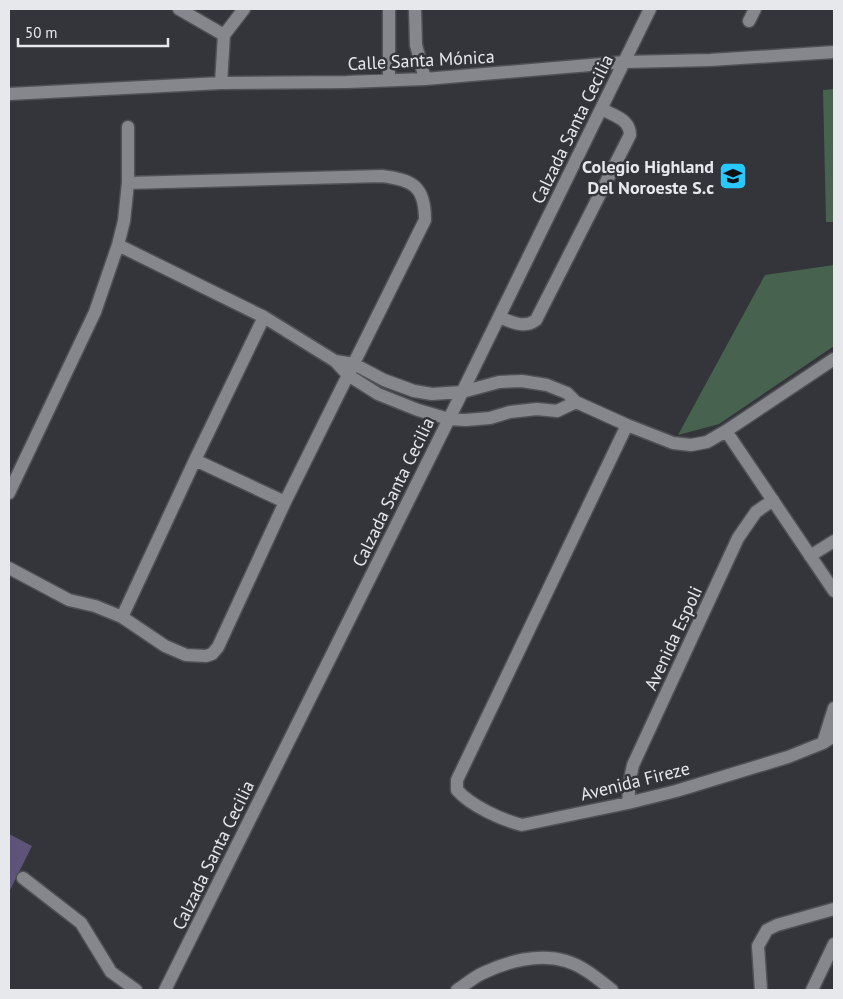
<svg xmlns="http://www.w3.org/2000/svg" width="843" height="999" viewBox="0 0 843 999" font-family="'PT Sans',sans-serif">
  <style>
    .green { fill: #47624f }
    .building { fill: #5e5378 }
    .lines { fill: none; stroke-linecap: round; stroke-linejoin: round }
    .minor-casing { stroke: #505156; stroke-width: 15 }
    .minor { stroke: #85878d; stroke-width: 12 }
    .labels { text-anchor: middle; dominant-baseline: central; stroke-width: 5; stroke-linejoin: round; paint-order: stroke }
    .street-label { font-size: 18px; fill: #e7e8ec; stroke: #33353a }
    .poi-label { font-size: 18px; font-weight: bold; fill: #e7e8ec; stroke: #33353a; text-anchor: end }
  </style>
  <rect width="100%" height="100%" fill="#33353a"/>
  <path class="green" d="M834,89v133h-8l-3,-132z
    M834,265v81l-115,78 -41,11 87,-160z"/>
  <path class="building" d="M9,834l23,12 -23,46z"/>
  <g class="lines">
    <g class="minor-casing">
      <path id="minor" d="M179,9l45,26
        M389,9v70
        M415,9l1,36 9,34
        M749,21l6,-12
        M221,83l3,-48 20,-26
        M9,94l212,-11 126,-1 78,-3 200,-17 85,-2 124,-8
        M118,245l146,72 71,44 13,14 30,19 40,16 31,9 17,1 24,-2 20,-6 27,-3 20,2 19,-9
        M499,317c13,5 25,12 37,3l94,-185c0,-16 -16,-19 -28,-26
        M335,361l19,3 30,16 30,11 18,3 30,-2 37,-10 23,-1 25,4 20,8 9,9 51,23 46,18 18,2 16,-3 19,-11 108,-72
        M627,425l-170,355v10c14,16 45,30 65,35l106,-22 48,-12 112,-34 35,-14 11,-7
        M726,431l108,160
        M195,460l90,42
        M9,493l86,-181 23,-67 6,-24 4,-38v-56
        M810,556l24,-15
        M9,568l60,32 26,6 27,11 43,29 21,9 20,1 6,-2 6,-7 67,-145 140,-282c0,-34 -12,-40 -43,-44l-254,7
        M122,617l73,-157 69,-143
        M823,743l11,-35
        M628,803l2,-24 3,-14 105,-227 18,-26 17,-12
        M23,878l58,45 30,49 25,18
        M165,990l284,-571 201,-410
        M457,990c8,-5 17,-13 26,-17 25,-12 56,-20 83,-12 17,5 32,18 46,29
        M761,990l-3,-44 9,-16 10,-5 57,-16
        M812,990l22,-46"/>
    </g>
    <use href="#minor" class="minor"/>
  </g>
  <defs>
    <g id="school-square" transform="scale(1.4375)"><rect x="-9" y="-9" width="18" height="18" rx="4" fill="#28c8ff" stroke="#33353a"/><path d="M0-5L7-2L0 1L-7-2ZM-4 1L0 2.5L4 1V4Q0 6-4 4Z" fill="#111"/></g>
  </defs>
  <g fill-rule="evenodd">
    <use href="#school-square" x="733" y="176"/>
  </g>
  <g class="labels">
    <g class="street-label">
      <text transform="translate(421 60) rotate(-3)">Calle Santa Mónica</text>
      <text transform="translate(572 129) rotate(-64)">Calzada Santa Cecilia</text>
      <text transform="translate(393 492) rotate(-64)">Calzada Santa Cecilia</text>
      <text transform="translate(673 638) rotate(-65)">Avenida Espoli</text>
      <text transform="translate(635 781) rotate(-14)">Avenida Fireze</text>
      <text transform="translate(213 855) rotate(-64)">Calzada Santa Cecilia</text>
    </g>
    <g class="poi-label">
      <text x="714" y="166">Colegio Highland<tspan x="714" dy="21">Del Noroeste S.c</tspan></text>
    </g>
  </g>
  <rect width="843" height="999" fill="none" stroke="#e7e8ec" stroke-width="20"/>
  <path d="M18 38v8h150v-8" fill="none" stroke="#e7e8ec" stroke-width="2.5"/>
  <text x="25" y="38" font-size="15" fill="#e7e8ec" stroke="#33353a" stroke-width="4" paint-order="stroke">50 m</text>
</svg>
